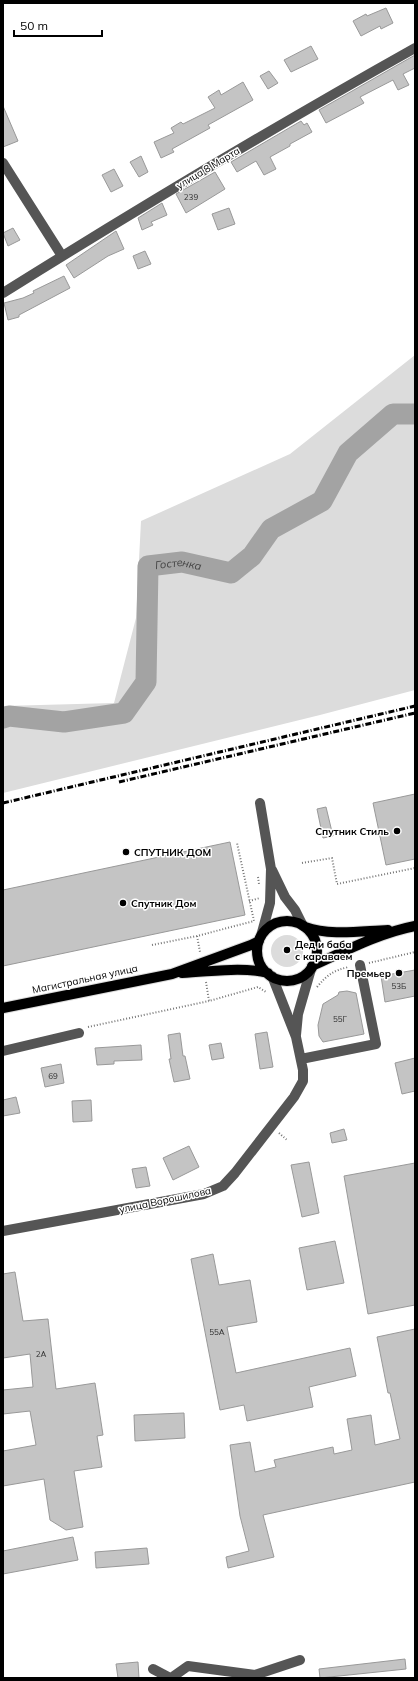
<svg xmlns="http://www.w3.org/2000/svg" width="418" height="1681" viewBox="0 0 418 1681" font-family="Mulish,sans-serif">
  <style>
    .green { fill: #dcdcdc }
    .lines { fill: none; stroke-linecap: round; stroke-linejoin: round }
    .river { stroke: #a3a3a3; stroke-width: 21 }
    .building { fill: #c4c4c4; stroke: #999 }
    .major-casing { stroke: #dbdbdb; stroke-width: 12 }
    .path { stroke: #777; stroke-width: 2; stroke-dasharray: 1 2; stroke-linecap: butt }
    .minor { stroke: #555; stroke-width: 10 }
    .major { stroke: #000; stroke-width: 10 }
    .rail { stroke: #000; stroke-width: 3; stroke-dasharray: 6 2 1 2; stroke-linecap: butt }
    .poi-dot { fill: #000; stroke: #fff; stroke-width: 1.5 }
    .labels { text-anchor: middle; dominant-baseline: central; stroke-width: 3; stroke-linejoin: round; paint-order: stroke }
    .number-label { font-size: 8px; fill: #313131 }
    .street-label { font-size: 10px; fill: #000; stroke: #fff }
    .poi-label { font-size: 10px; font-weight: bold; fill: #000; stroke: #fff; text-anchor: start }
    .water-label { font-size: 11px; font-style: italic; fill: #444; stroke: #fff }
  </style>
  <rect width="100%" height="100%" fill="#fff"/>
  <path class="green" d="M415,355v335l-95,25 -317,78v-87l111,-3 22,-85 5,-97 149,-67z
    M271 951a16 16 0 1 1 32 0a16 16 0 1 1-32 0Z"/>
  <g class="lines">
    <path class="river" id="s1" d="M3,718l6,-2 55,6 60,-9 22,-31 2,-116 34,-4 49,11 21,-17 19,-27 51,-28 26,-48 45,-39h22"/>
  </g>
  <path class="building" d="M386,8l7,15 -12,6 -1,-3 -19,10 -8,-15 13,-7 1,2z
    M311,46l7,13 -27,13 -7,-12z
    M415,55v13l-12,6 6,11 -11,5 -5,-10 -33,17 4,6 -38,20 -7,-13z
    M269,71l9,12 -10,6 -8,-13z
    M243,82l10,18 -45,25 2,3 -38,21 2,3 -13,6 -7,-16 20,-9 -3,-5 10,-6 2,2 32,-16 -7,-11 11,-7 2,5z
    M3,106l15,35 -15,6z
    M301,121l3,4 3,-2 5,9 -22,12v2l-20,11 6,12 -12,6 -8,-14 -19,11 -6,-10z
    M141,156l7,16 -9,5 -9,-15z
    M114,169l9,17 -12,6 -9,-17z
    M215,172l10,17 -39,24 -10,-19z
    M162,203l5,12 -16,7 2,3 -11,5 -4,-12z
    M229,208l6,16 -17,6 -6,-16z
    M13,228l7,12 -12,6 -5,-13z
    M116,231l8,18 -16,7 -34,22 -8,-13z
    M145,251l6,13 -13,5 -5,-13z
    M64,276l6,12 -51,27v2l-11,3 -4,-17 19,-5 11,-5 -1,-2z
    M415,794v65l-29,6 -13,-62z
    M326,807l7,29 -10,2 -6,-29z
    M230,842l15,73 -242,51v-76z
    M415,970v26l-30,6 -4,-26z
    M347,991l9,2 8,41 -41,8 -4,-6 -1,-11 5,-21 15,-9 1,-3z
    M267,1032l6,35 -13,2 -5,-35z
    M180,1033l3,23h2l5,23 -16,3 -5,-23h2l-3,-24z
    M221,1043l3,15 -12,2 -3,-15z
    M141,1045l1,15 -28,1v3l-17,1 -2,-17z
    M415,1058v33l-13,3 -7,-31z
    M61,1064l3,19 -19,4 -4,-19z
    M16,1097l4,16 -17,3v-16z
    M91,1100l1,21 -19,1 -1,-21z
    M344,1129l3,11 -15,3 -2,-10z
    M189,1146l10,21 -26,13 -10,-22z
    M309,1162l10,51 -17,4 -11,-52z
    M415,1163v142l-47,9 -24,-138z
    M146,1167l4,19 -14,2 -4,-19z
    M335,1241l9,42 -37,7 -8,-42z
    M213,1254l6,31 31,-5 7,42 -30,5 9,46 114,-25 6,28 -47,11 4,20 -66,14 -3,-16 -24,5 -29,-151z
    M15,1272l8,49 25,-2 8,70 39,-6 8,52 -6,1 5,31 -28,4 9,56 -17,3 -16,-10 -6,-41 -41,7v-35l33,-6 -6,-34 -27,3v-24l30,-3 -3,-33 -27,4v-84z
    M415,1329v153l-152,33 11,42 -46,11 -2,-11 23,-6 -9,-35 -10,-71 20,-3 5,30 21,-5 -2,-7 59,-13 1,7 18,-4 -5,-31 24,-4 4,30 25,-6 -10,-46h-2l-11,-56z
    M184,1413l1,25 -50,3 -1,-26z
    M73,1537l5,23 -75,14v-23z
    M147,1548l2,16 -53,4 -1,-16z
    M405,1659l1,10 -86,9 -1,-9z
    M138,1662l1,16h-21l-2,-14z"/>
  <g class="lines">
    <g class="major-casing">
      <path id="major" d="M257 951a30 30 0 1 1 60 0a30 30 0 1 1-60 0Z
        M305,927c25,9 56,4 83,3
        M312,966c33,-15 67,-33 103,-40
        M182,973c29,-1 58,-7 86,0
        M3,1008l169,-34 79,-29 8,-4"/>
    </g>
    <path class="path" d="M302,863l30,-5 5,26 78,-16
      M258,877l1,7
      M249,901l11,-3
      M197,936l3,16
      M152,945l45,-9 57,-15 -17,-78
      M369,963l46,-11
      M206,982l3,19 49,-14 8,5
      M317,987c10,-12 17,-17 32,-20
      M88,1027l121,-26
      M279,1133l8,7"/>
    <path class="minor" d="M3,163l59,93
      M3,293c136,-85 273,-167 412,-245
      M260,803l11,66 -1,34 -9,33
      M272,870l13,27 10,13 8,16
      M296,1035l2,-21 13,-45
      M3,1051l76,-18
      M301,1059l75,-15 -16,-79
      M3,1231l201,-37 19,-8 12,-13 59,-76 9,-16v-11l-7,-33 -24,-61
      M153,1669l17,9
      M171,1678l17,-12 67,9 45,-15"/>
    <use href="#major" class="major"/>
    <path class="rail" d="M119,782l296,-69
      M3,803l412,-97"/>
  </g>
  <g class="poi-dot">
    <circle cx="397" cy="831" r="4"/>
    <circle cx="126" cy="852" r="4"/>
    <circle cx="123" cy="903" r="4"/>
    <circle cx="287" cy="950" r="4"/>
    <circle cx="399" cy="973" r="4"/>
  </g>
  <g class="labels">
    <g class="number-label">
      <text x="191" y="197">239</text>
      <text x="399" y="986">53Б</text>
      <text x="340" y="1019">55Г</text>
      <text x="53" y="1076">69</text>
      <text x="217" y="1332">55А</text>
      <text x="41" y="1354">2А</text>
    </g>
    <g class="street-label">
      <text transform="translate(208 168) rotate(-31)">улица 8 Марта</text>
      <text transform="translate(85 979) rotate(-12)">Магистральная улица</text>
      <text transform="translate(165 1200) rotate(-12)">улица Ворошилова</text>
    </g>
    <g class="poi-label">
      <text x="389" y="831" text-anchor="end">Спутник Стиль</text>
      <text x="134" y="852">СПУТНИК ДОМ</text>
      <text x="131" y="903">Спутник Дом</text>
      <text x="295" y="944">Дед и баба<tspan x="295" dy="12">с караваем</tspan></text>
      <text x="391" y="973" text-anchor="end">Премьер</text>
    </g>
    <g class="water-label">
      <text stroke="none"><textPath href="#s1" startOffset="307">Гостенка</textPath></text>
    </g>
  </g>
  <rect width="418" height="1681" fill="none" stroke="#000000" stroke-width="8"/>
  <path d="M14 30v6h88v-6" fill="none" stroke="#000000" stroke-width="2"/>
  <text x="20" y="30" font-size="12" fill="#000000" stroke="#ffffff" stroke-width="3" paint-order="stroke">50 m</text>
</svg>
